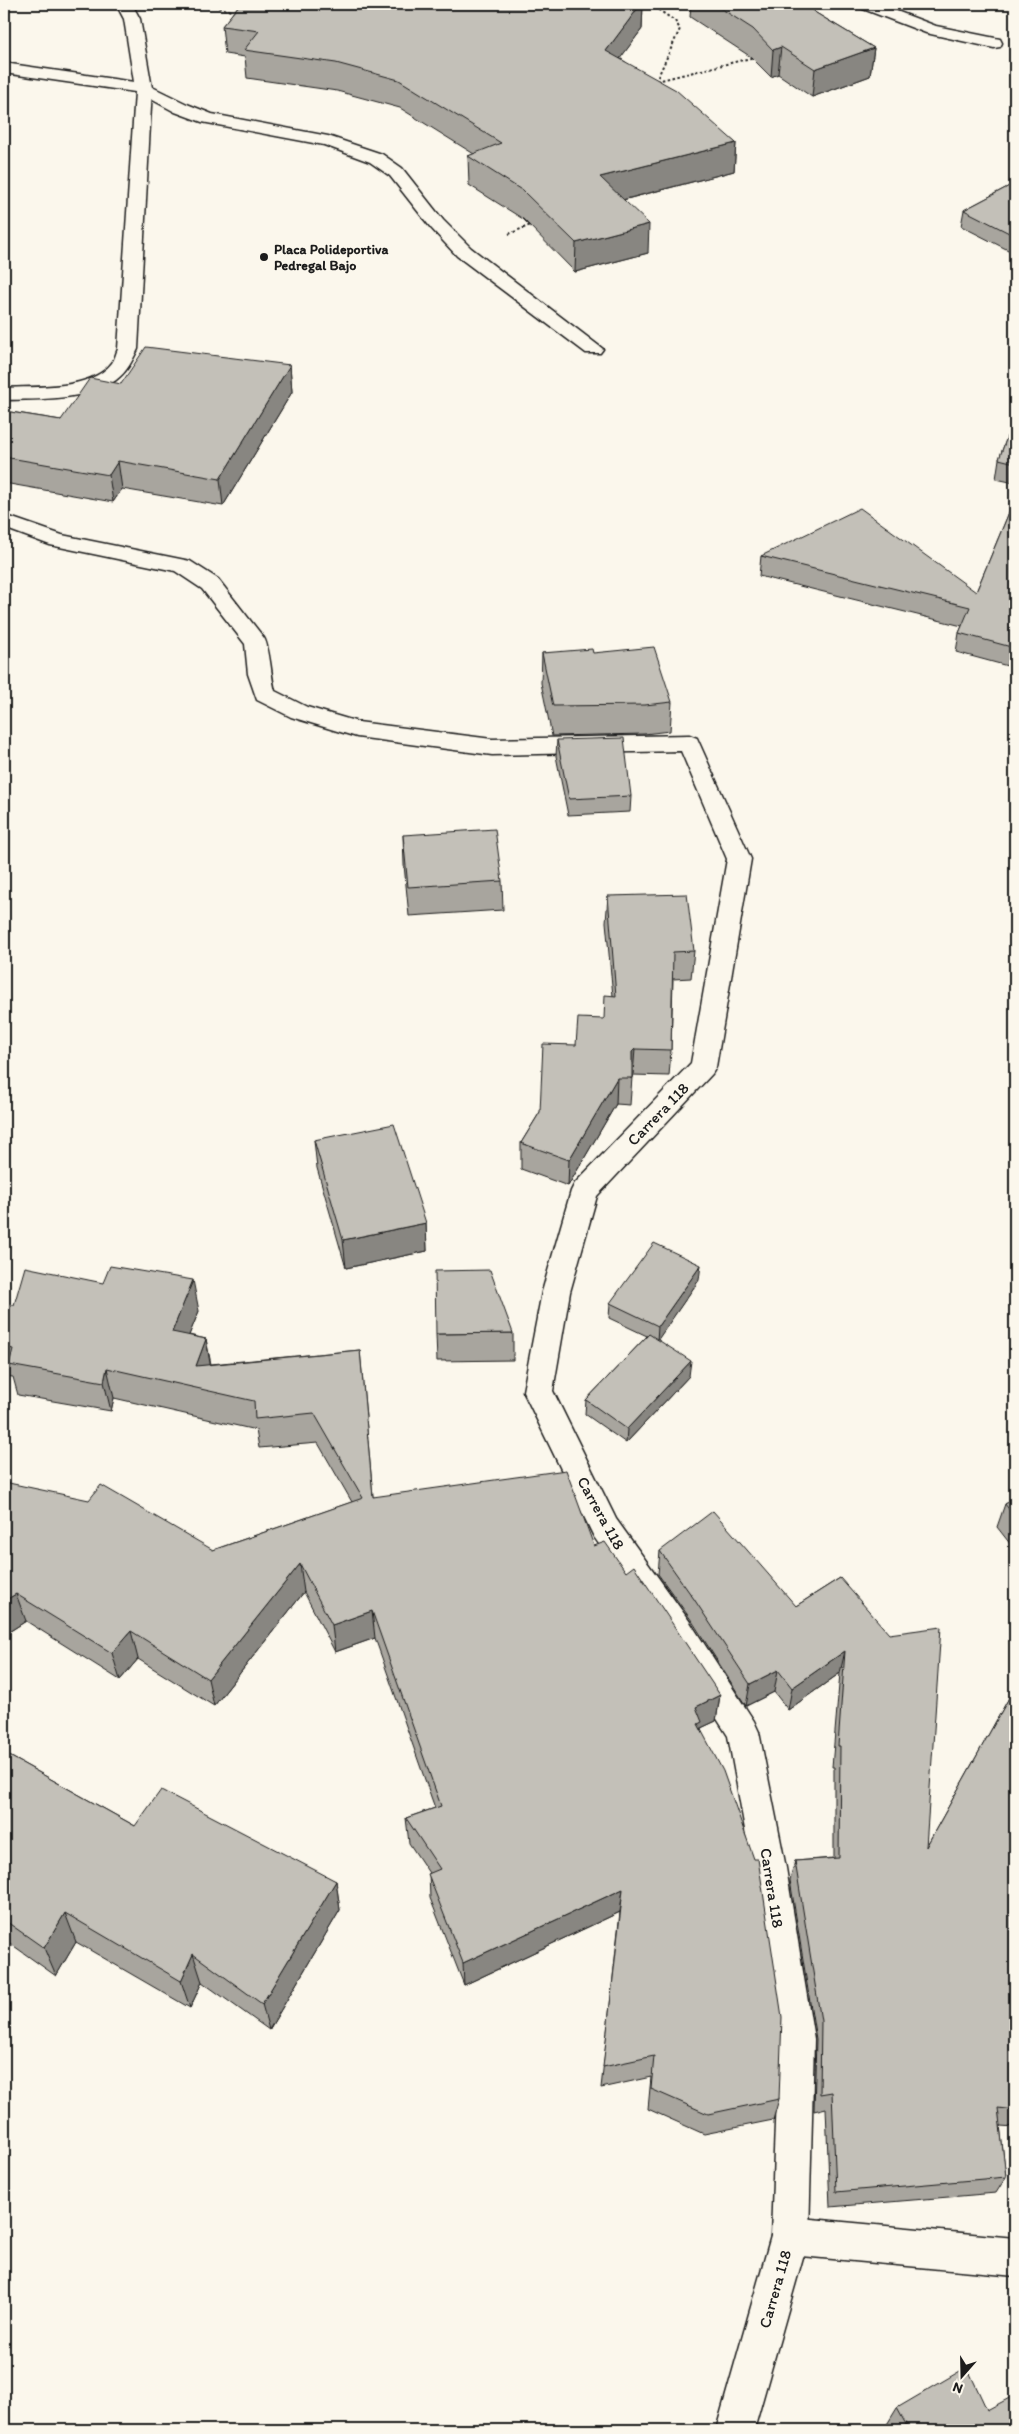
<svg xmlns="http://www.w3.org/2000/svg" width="1019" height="2434" viewBox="0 0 1019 2434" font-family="Itim,sans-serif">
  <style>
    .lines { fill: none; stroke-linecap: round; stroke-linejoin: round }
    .lane-casing { stroke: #1c1c1c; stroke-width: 3 }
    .street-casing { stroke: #1c1c1c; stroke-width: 3 }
    .path { stroke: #1c1c1c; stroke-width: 2; stroke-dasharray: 2.5 2.5; stroke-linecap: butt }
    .lane { fill: #fbf7ec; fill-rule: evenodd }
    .street { fill: #fbf7ec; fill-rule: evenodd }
    .wall { fill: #a8a59e; stroke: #1c1c1c }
    .shaded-wall { fill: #888681; stroke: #1c1c1c }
    .building { fill: #c3c0b8; stroke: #1c1c1c }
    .poi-dot { fill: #1c1c1c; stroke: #fbf7ec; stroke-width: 2 }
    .labels { text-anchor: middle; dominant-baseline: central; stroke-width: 4; stroke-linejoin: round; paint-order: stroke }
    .far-poi-label { font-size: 14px; font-weight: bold; fill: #1c1c1c; stroke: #fbf7ec; text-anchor: start }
    .street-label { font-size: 16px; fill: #1c1c1c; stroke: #fbf7ec }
  </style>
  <rect width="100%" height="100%" fill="#fbf7ec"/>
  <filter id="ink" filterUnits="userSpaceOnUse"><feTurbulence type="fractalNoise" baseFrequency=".02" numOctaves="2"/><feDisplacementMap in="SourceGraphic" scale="10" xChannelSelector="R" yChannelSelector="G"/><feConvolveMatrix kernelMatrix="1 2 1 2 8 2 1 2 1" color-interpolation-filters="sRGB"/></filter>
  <g filter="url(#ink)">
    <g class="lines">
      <g class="lane-casing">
        <path id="lane" d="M856,4h22l58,22 64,13 2,4 -2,4 -6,1 -68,-15 -68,-26z
          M144,83l43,21 25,10 116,22 54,18 20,14 41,52 28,28 132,101 -3,4h-14l-129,-97 -26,-28 -41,-52 -20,-14 -46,-17 -122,-23 -27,-10 -37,-20 -2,-4 2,-4z
          M790,2217l225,21v38l-225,-21 -13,-6 -6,-13 6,-13z"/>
      </g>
      <g class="street-casing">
        <path id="street" d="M116,4h16l8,15 12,69 -14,261c-6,12 -11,23 -22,31 -30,21 -77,19 -112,20v-12c30,-2 87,3 108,-25 3,-4 4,-10 6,-14l17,-257 -131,-19v-10l130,19 -10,-63z
          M4,515l58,20 128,26 28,18 46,59c6,10 7,39 11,53l32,16 51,15 134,17 197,-4 8,3 54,121 -35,208 -4,7 -115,122 -27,96 -17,99 63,128 74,103 64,99 5,11 27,136 28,171 -5,197 -55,194h-38l55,-194 7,-197 -26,-171 -24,-132 -60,-94 -74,-105 -71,-146 19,-99 29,-101 4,-8 116,-120 36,-204 -46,-108 -189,4 -135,-18 -66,-20 -34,-17 -9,-26 -3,-30 -43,-55 -27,-18 -125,-26 -46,-17z"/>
      </g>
      <path class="path" d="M209,4l28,9
        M650,4l25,17 5,8 -24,52
        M172,8l11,-4
        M657,81l98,-24
        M509,234l24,-10"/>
      <use href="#lane" class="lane"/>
      <use href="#street" class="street"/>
    </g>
    <path class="wall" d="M240,4h403l-1,25 -22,29 116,85 -2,28 -111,29 25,53 -73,19 -52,-53 -54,-34 -1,-29 6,-2 -74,-46 -63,-17 -90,-13 -2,-21 -20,-3 -3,-28z
      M691,4h116l9,9 58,35 -4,28 -58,21 -34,-23 -7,3 -20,-20 -61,-40z
      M1015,183v69l-1,1 -53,-27 3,-16z
      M290,365l2,27 -69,114 -101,-17 -9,13 -109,-19v-72l57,9 60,-36z
      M1015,415v68l-19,-4 3,-20z
      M1015,498v170l-59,-16 3,-19 3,-7 -203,-50 2,-20 215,36z
      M542,653h51l79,49 -2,29 -26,3 -92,2 -11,-53z
      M557,740l74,56 -1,16 -62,3 -12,-59z
      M403,835l99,46 1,29 -94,6 -5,-51z
      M608,896l86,55 -3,27 -18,1 -2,71 -2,26 -36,-1 -1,2 -2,28 -14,-1 -48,82 -47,-17v-26l19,-31 36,-67 28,-26 9,-23 -7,-74z
      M314,1140l112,83 1,28 -81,17 -29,-100z
      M699,1280l-42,60 32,36 -63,67 -41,-29 1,-14 61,-64 -38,-18 1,-15z
      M4,1305l195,6 -10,24 17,4 5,25 149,-14 13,147 221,49 32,26 94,123 -4,26 -15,7v2l78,369 -6,21 -69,14 -56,-25 3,-32 -50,11 19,-176 -156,73 -34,-87 -1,-25 -20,-30 -3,-25 29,-10 -60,-170 -40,14 -31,-60 -90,114 -76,-47 -18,21 -94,-59 -22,14v-153l209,68 139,-48 -34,-59 -59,5 -3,-18 -142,-32 -3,13 -93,-16 -5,-18 -9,-1z
      M513,1333v27l-76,1 -1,-27z
      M1015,1499v51l-18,-23 8,-23z
      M660,1551l136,55 44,-28 86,269 89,-160v440l-15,-1 6,51 -10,16 -166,14 -4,-99 -12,3 2,-72 -26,-159 5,-19 39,-3v-91h-2l8,-94 -52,37 -14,-18 -28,14 -54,-85 -34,-47z
      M4,1753l131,73 201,55 4,29 -71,120 -67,-48 -12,26 -114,-66 -20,34 -52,-37z
      M897,2408l90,2 28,20h-127l-2,-4z"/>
    <path class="shaded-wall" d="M641,4h2l-1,25 -37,50 1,-28z
      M781,47l-3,27 -7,3 2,-27z
      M874,48l-4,28 -58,21 3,-28z
      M736,143l-2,28 -135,35 1,-29z
      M649,224l-1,29 -73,19 1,-29z
      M290,365l2,27 -69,114 -3,-27z
      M118,461l4,28 -9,13 -4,-27z
      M635,1049l-2,26 -2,4 1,-27z
      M617,1078l-1,26 -48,82 1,-26z
      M426,1223l1,28 -81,17 -3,-28z
      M701,1265l-2,15 -42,61 1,-15z
      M193,1280l6,31 -21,51 -6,-30z
      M206,1339l5,30 -15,-3z
      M691,1361l-2,15 -63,67 1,-14z
      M107,1368l7,30 -3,13 -7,-29z
      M300,1564l4,28 -90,114 -6,-27z
      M16,1594l10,27 -22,14v-34z
      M372,1611l3,27 -40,14 -3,-27z
      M131,1631l7,28 -18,21 -8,-27z
      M845,1651l-5,22 -52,37 4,-22z
      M778,1670l-4,22 -28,14 4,-22z
      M720,1695l-4,26 -15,7 -2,20 -3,-41z
      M336,1881l4,29 -71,120 -7,-26z
      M623,1889l-3,23 -156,73 -1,-22z
      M65,1913l11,29 -20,34 -12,-28z
      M193,1954l9,28 -12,26 -9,-27z"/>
    <path class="building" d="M240,4h401l-35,47 70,39 60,53 -136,34 49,47 -73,19 -53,-52 -55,-35 33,-13 -102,-63 -63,-17 -92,-13 15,-19 -37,-5z
      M714,4h93l9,9 58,35 -59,21 -34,-22 -8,3 -20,-21z
      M1015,183v53l-51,-26z
      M146,347l144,18 -70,114 -102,-18 -9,14 -105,-18v-46l57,9 29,-42 31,6z
      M1015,415v48l-16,-4z
      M1015,498v150l-56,-15 11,-26 -209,-51 99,-48 116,84z
      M654,647l18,55 -27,3 -92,1 -11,-53 50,-4 1,4z
      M624,738l7,58 -62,3 -12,-59z
      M495,829l7,52 -94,6 -5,-52z
      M687,894l7,57 -21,1 -2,98 -36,-1 -3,3v26h-15l-48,82 -48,-17 19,-31 3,-68 33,1 2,-27 26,1 1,-24 11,1 -8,-100z
      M394,1124l32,99 -83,17 -29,-100z
      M654,1243l47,22 -43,61 -48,-23z
      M110,1266l83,14 -21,52 34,7 -10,27 164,-16 13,147 193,-27 28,76 11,-4 21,30 8,-6 86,129 -24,12 6,15 -4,2 25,47 31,88h4l24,158 -3,82 -71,15 -57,-25 3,-33 -51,11 20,-178 -160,74 -35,-89 12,-5 -34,-51 35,-12 -69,-195 -40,14 -32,-61 -92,115 -77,-48 -19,22 -96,-59 -12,7v-119l85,18 12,-15 112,65 150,-52 -49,-85 -59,6 -1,-18 -147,-33 -3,14 -95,-17 4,-16 -9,-2v-42h10l11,-38 78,16z
      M490,1270l23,63 -77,1 -1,-63z
      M649,1334l42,27 -64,68 -41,-29z
      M1015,1499v18l-10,-13z
      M713,1511l83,95 44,-28 49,56 52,-7 -15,220 89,-160v423l-17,-2 8,69 -170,15 -4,-100 -12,2 1,-73 -26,-160 44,-3 1,-112h-2l7,-95 -53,37 -14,-18 -28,14 -56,-85 -34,-48z
      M4,1753l131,73 26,-36 175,91 -74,123 -69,-50 -12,27 -116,-68 -21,35 -40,-28z
      M967,2367l20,43 28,-15v35h-106l-12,-22z"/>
  </g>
  <circle class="poi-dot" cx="264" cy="257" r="5"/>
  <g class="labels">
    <g class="far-poi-label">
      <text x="274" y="249">Placa Polideportiva<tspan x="274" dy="16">Pedregal Bajo</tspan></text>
    </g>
    <g class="street-label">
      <text transform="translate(658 1114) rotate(-46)">Carrera 118</text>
      <text transform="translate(601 1513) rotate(61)">Carrera 118</text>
      <text transform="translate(772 1888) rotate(81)">Carrera 118</text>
      <text transform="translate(775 2289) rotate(-74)">Carrera 118</text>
    </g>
  </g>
  <rect width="1019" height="2434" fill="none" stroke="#fbf7ec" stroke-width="20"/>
  <rect x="10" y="10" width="999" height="2414" fill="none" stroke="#1c1c1c" stroke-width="2" filter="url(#ink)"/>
  <g transform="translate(962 2376) rotate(200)" stroke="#fbf7ec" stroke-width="4" paint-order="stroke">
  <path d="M0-4L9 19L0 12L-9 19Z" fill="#1c1c1c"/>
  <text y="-8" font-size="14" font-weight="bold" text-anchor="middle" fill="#1c1c1c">N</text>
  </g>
</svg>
